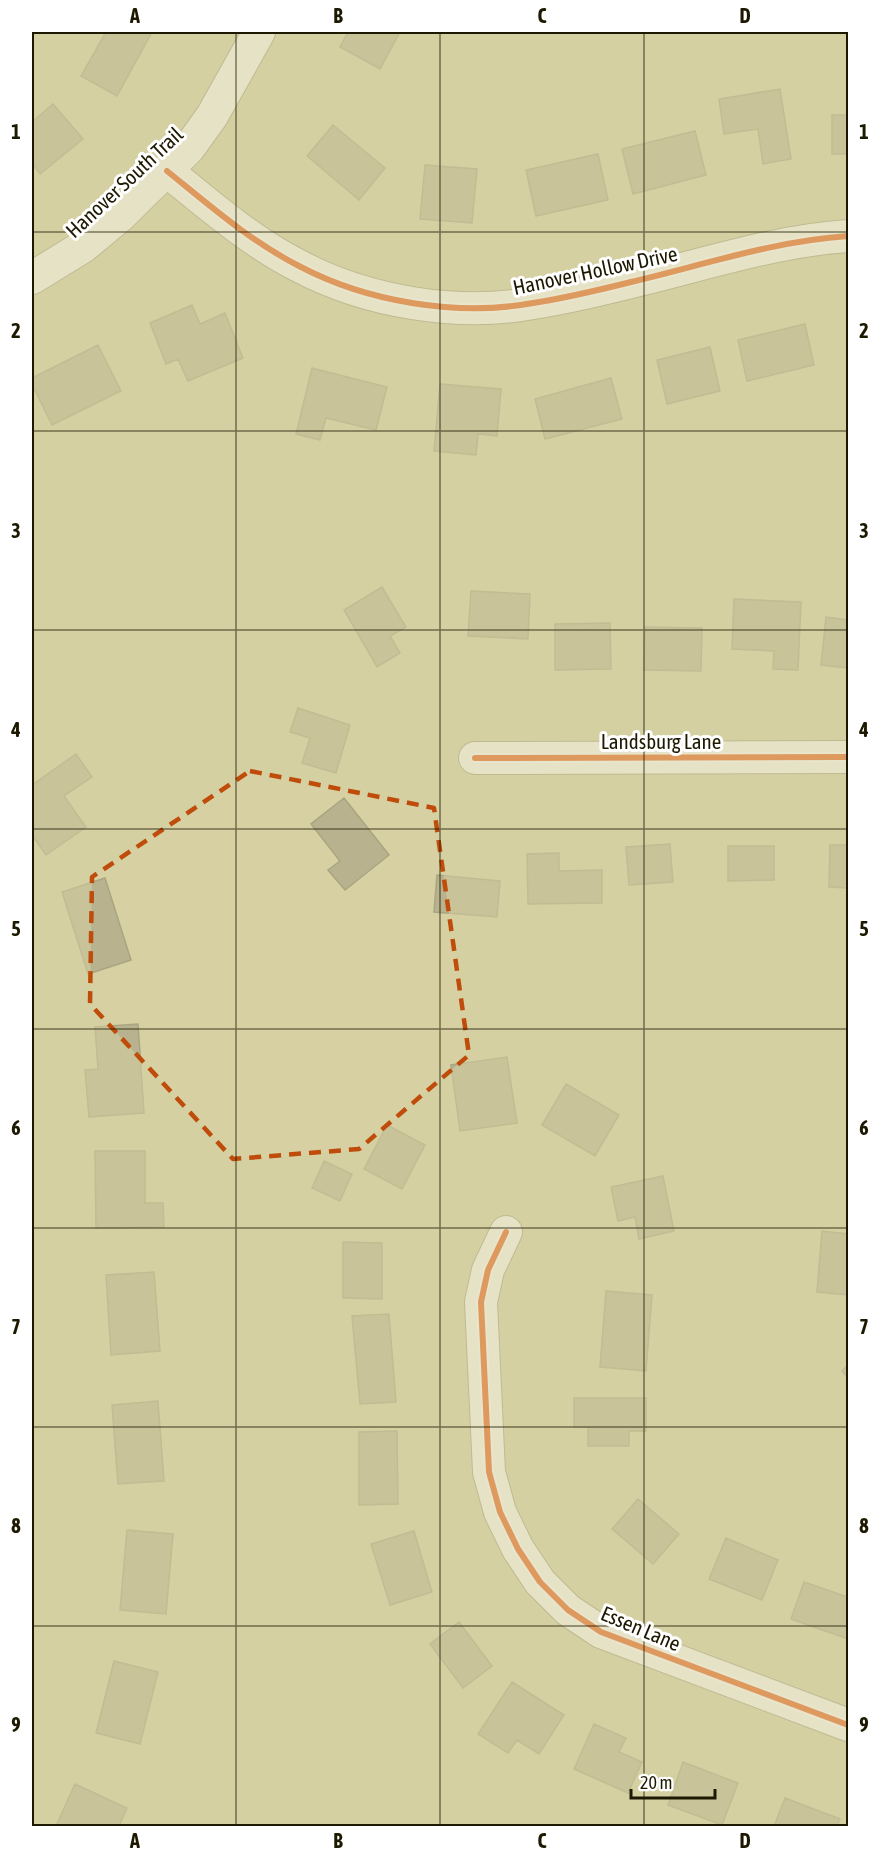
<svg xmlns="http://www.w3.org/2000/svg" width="880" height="1858" viewBox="0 0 880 1858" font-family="'Asap Condensed',sans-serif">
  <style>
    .building { fill: #b8b38e; stroke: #a9a580; stroke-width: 1.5 }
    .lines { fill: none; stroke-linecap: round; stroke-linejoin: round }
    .street-casing { stroke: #a5a07b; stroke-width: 34 }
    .street { stroke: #f9f8f1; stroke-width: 32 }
    .cycleway-casing { stroke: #fff; stroke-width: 10 }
    .cycleway { stroke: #e8590c; stroke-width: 6 }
    .marked { fill: none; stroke: #bf4c0a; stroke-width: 4.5; stroke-dasharray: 12 8; stroke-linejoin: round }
    .grid { fill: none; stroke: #1d1901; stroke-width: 1.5; stroke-opacity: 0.55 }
    .labels { text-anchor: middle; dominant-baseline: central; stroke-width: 6; stroke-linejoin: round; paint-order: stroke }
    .street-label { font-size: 21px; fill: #1d1901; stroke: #fff }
    .neatline { fill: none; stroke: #1d1901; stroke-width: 2 }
    .grid-label { font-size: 20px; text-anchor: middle; font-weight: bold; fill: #1d1901 }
  </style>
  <rect width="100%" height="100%" fill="#d6d0a2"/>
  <path class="building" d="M106,32h46l-35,64 -36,-20z
    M348,32h52l-20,37 -40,-22z
    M780,89l11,70 -28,5 -5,-35 -34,5 -5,-35z
    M53,104l30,35 -43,35 -8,-11v-41z
    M832,115h16v39h-16z
    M333,125l52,43 -26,32 -52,-44z
    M695,131l11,44 -73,19 -11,-45z
    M598,154l10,46 -72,16 -10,-46z
    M425,165l52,4 -5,54 -52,-4z
    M192,305l8,19 25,-11 18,45 -55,23 -10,-22 -12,5 -16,-41z
    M805,324l9,41 -67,16 -9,-41z
    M98,345l23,46 -69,34 -20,-41v-6z
    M710,347l10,44 -53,13 -10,-44z
    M312,368l75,19 -11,43 -50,-12 -6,22 -24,-6z
    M611,378l11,41 -77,20 -10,-40z
    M440,384l61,5 -4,47 -19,-2 -2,21 -42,-4z
    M382,587l24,40 -16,9 10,17 -23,14 -33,-57z
    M471,591l59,3 -2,45 -60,-3z
    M734,599l67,3 -3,68 -25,-1 1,-18 -42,-2z
    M826,617l22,3v48l-27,-3z
    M610,623l1,46 -56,1v-46z
    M645,627l57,1 -1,43 -57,-1z
    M298,708l52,17 -14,48 -34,-10 8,-25 -20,-6z
    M76,754l16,23 -28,19 22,31 -40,28 -14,-20v-50z
    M344,798l45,57 -44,35 -17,-20 12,-9 -29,-37z
    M670,844l3,38 -44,3 -3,-38z
    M830,845h18v43l-19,-1z
    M728,846h46v34l-46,1z
    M559,853v18l43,-1v33l-74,1 -1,-50z
    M437,875l63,6 -3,36 -63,-5z
    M105,878l26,82 -43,14 -26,-82z
    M138,1024l6,89 -55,4 -4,-47 13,-1 -3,-42z
    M507,1057l10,66 -57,8 -9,-66z
    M566,1084l53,31 -24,41 -53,-31z
    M387,1125l38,20 -23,44 -38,-20z
    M95,1151h50v52h18l1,24 -68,1z
    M324,1161l28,13 -12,27 -28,-13z
    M663,1176l11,55 -35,8 -4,-22 -17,4 -7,-34z
    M822,1231l26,3v61l-31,-3z
    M343,1242l39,1v56l-39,-1z
    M154,1272l6,79 -49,4 -5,-80z
    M606,1291l46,4 -6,76 -46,-4z
    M389,1314l7,88 -36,2 -8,-88z
    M848,1365v13l-6,-7z
    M574,1398h72v33h-17v15h-41v-19h-14z
    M158,1401l6,80 -46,3 -6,-79z
    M397,1431l1,73 -39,1v-73z
    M638,1499l41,35 -26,30 -41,-35z
    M127,1530l46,4 -7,80 -46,-4z
    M414,1531l18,61 -42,13 -19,-61z
    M726,1538l52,22 -16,40 -53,-21z
    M804,1582l44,15v42l-57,-20z
    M459,1622l33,44 -29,22 -33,-44z
    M114,1661l44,11 -18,72 -44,-11z
    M512,1682l52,33 -25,39 -22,-14 -9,13 -30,-19z
    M594,1724l32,14 -7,14 23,10 -14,31 -54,-24z
    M683,1762l55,21 -16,42 -54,-20z
    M75,1784l52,24 -8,18h-63z
    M785,1798l55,21 -3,7h-63z"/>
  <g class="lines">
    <g class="street-casing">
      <path id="street" d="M167,171c42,34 83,70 132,95 68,36 159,51 234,37 33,-5 66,-13 98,-21 72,-17 143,-41 217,-46
        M32,278l52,-32 35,-29 70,-69 23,-32 47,-84
        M475,758l373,-1
        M506,1232l-18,38 -7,32 8,170 11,40 18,37 22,33 28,28 33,22 247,93"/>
    </g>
    <use href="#street" class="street"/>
    <g class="cycleway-casing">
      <path id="cycleway" d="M167,171c42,34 83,70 132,95 68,36 159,51 234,37 33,-5 66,-13 98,-21 72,-17 143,-41 217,-46
        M475,758l373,-1
        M506,1232l-18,38 -7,32 8,170 11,40 18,37 22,33 28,28 33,22 247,93"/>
    </g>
    <use href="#cycleway" class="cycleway"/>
  </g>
  <path d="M0 0H880V1858H0ZM250,771l184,37 35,247 -110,94 -126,10 -143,-155 2,-127z" fill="#d6d0a2" fill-opacity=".55" fill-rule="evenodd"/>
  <path class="marked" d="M250,771l184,37 35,247 -110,94 -126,10 -143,-155 2,-127z"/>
  <path class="grid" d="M236,32v1794M440,32v1794M644,32v1794M32,232h816M32,431h816M32,630h816M32,829h816M32,1029h816M32,1228h816M32,1427h816M32,1626h816"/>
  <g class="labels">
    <g class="street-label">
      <text transform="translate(124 182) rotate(-43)">Hanover South Trail</text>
      <text transform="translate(595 270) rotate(-12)">Hanover Hollow Drive</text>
      <text x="661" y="741">Landsburg Lane</text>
      <text transform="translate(641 1628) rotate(23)">Essen Lane</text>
    </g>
  </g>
  <rect width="880" height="1858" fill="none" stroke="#ffffff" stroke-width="66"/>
  <path d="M631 1789v9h84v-9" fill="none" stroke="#1d1901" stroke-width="3"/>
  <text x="640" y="1789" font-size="18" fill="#1d1901" stroke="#ffffff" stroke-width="4.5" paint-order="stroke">20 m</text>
  <rect x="33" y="33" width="814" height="1792" class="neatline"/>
  <g class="grid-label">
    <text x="135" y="23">A</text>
    <text x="338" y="23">B</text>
    <text x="542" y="23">C</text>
    <text x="745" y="23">D</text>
    <text x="16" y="139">1</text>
    <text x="864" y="139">1</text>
    <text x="16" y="338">2</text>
    <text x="864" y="338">2</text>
    <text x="16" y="538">3</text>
    <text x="864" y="538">3</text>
    <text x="16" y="737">4</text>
    <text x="864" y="737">4</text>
    <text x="16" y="936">5</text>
    <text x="864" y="936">5</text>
    <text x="16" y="1135">6</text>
    <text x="864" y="1135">6</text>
    <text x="16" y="1334">7</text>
    <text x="864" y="1334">7</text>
    <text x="16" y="1533">8</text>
    <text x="864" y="1533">8</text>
    <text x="16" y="1732">9</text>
    <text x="864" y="1732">9</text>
    <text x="135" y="1848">A</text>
    <text x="338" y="1848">B</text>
    <text x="542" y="1848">C</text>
    <text x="745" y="1848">D</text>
  </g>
</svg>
